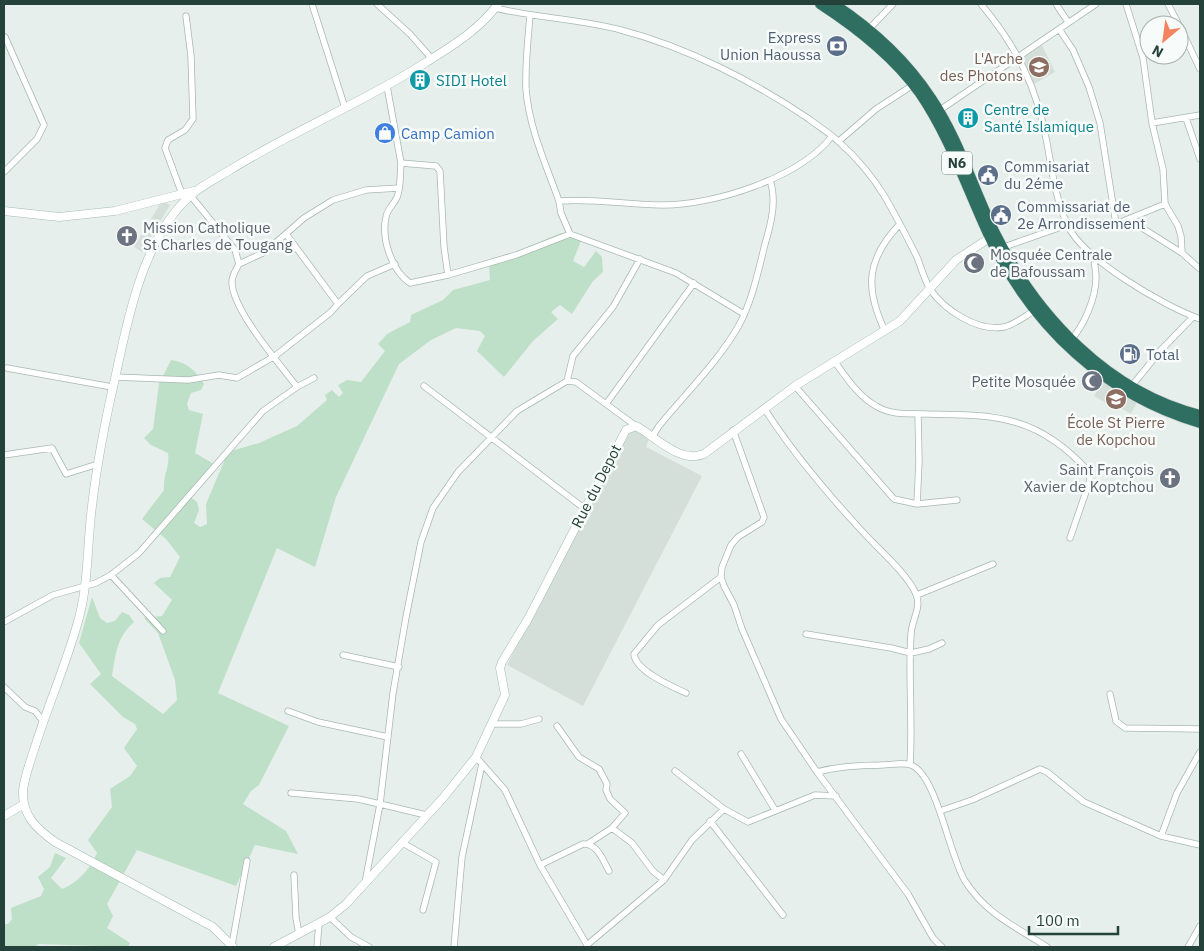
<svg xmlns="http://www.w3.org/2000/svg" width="1204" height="951" viewBox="0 0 1204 951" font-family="'IBM Plex Sans',sans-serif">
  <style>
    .built { fill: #d4dfda }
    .green { fill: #bfe0c8 }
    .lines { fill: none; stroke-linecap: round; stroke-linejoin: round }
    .street-casing { stroke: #a8b8b2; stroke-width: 7 }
    .secondary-casing { stroke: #a4bbb3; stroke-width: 9 }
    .highway-casing { stroke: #c2cac8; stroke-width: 11 }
    .street { stroke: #fff; stroke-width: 5.5 }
    .secondary { stroke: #fff; stroke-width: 8 }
    .highway { stroke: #2f6f62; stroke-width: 10 }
    .labels { text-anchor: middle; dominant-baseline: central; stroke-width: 5; stroke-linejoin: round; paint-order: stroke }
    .shield { fill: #f7fbf9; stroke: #637a73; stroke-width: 1 }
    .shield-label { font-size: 14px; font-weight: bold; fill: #24423a }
    .service-label { font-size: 15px; fill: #4e5e75; stroke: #f7fbf9; text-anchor: start }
    .education-label { font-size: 15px; fill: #785e54; stroke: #f7fbf9; text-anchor: end }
    .culture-label { font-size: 15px; fill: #0d838f; stroke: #f7fbf9; text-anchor: start }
    .shop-label { font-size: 15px; fill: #366cbe; stroke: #f7fbf9; text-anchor: start }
    .worship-label { font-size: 15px; fill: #5b616d; stroke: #f7fbf9; text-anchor: start }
    .street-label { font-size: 15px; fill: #24423a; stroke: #f7fbf9 }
  </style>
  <rect width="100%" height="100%" fill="#e6efeb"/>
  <path class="built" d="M1041,43l14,29 -21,12 -15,-29z
    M162,201l8,4 -28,47 -8,-5z
    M1103,381l34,21 -6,12 -19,-11 -2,2 -16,-9z
    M634,430l15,9 -3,8 56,29 -119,230 -76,-41 119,-228z"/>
  <path class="green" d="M561,233l20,8 -8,20 11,6 12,-16 6,6 1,15 -10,9 -21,33 -12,-9 -9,7 7,7 -25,22 -29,36 -27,-26 8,-15 -5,-5 -24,-3 -25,12 -32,24 -63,133 -21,70 -38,-19 -59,145 71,33 -30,59 -8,6 -8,13 43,27 12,23 -43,-9 -19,41 -99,-36 -30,54 6,12 -6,12 23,15 -2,4 -90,-3 -2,3h-32v-23h4l4,-5 -1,-11 30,-12 3,-7 -6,-12 12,-10 5,-14 11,5 -15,20 11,11c18,-8 26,-18 35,-36l-9,-13 24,-33 -2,-18 20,-13 7,-10 -13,-18 13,-19 -2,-5 -12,-7 -33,-33 11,-10 -22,-31 13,-46 8,21 7,5 8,-2 7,-9 7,3 5,7c-18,16 -18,32 -22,54l51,38 14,-14 -2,-20 -17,-47 -14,-15 18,-2 10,-16 -18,-17 6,-5 10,-1 10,-20 -14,-18 -24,-20 22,-29c-1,-16 6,-23 4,-37l-17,-8 -7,-7 9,-9 6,-45 12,-24c15,2 25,10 33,24l-3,6 -10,3 -4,11 2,6 14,4 -8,39 19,11 -26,31 9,7 2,8 -5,13 6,4 7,-3 -1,-20 22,-52 31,-9 38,-17 30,-26 -2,-5 7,-5 7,7 4,-4 -5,-8 9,-5 14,2 24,-31 -7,-7 9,-10 23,-12 1,-7 32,-15 10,-10 37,-10 -1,-16z"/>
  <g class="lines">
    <g class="street-casing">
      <path id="street" d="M312,4l33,104
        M377,4l33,30 22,25
        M981,4c36,43 56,83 66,139 5,27 8,54 20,81 15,35 97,82 133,95
        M1056,4l12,18
        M1126,4l17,54 9,65 11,46 2,35 13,22 3,10 1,17
        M1168,4l11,21
        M495,8c42,10 85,11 126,22 65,17 134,52 188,89 10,8 21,14 30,23 18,16 34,35 46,55 11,19 22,40 32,60 4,10 7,22 13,32 14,21 48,43 74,38 10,-2 21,-11 30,-16
        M530,15c-2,25 -5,49 -4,74 3,39 20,76 33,112l2,12 9,21 106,39 68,41
        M1179,25l21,44
        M869,29l24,-25
        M1059,29l14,21 16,37 11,36 16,101 49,-20
        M387,86l14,77 35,3 4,5 4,76 4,28 68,-20 54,-21
        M937,112l159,-108
        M1186,118l14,41
        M1152,123l48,-8
        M839,141l37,-32 37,-24
        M401,163c-1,10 0,21 -3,31 -1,8 -11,14 -12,23 -5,22 6,54 24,66l38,-8
        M4,172l33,-33 7,-14 -39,-88
        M182,194l-17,-46 3,-8 17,-10 8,-11 -2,-63 -5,-40
        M190,195l45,55 4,14c-3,6 -7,11 -7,18 0,28 48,82 65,105
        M559,201c35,-3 69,4 104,4 51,0 137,-27 169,-69
        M1001,248l66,-23 36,-2 36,3 43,27 18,16
        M239,264l26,-12 39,-34 29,-18 33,-10 33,-2
        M338,304l29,-28 28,-12
        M885,331c-20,-42 -19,-71 14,-106
        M1070,341c14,-15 26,-43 26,-64 0,-7 -2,-13 -2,-20
        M835,362c11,15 23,34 41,44 16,10 34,7 52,8 70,1 111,2 161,58l1,8 -20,58
        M7,368l105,19
        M115,377l73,3 31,-5 18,3 38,-22 56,-44 7,-8 -52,-70
        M567,381l6,-25 40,-49 27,-48
        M424,386l161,123
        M795,386l99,113 23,5 40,-4
        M1130,388l31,-38 32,-33
        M606,404l88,-121
        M764,408c28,44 62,84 97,122 16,18 46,43 55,64 6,14 -5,27 -5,41 -3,43 2,86 -1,129
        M733,430l31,87 -2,5 -24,15 -7,8 -9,22 -1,10 3,9 10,19 8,24 39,90 36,53 91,122 25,44 9,9
        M652,437l7,-11c26,-32 58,-63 79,-99 14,-25 20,-55 27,-83 6,-20 12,-43 5,-64
        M4,455l48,-7 14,26 32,-10
        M917,504l2,-43 -1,-47
        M111,575l52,56
        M917,595l76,-31
        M4,622l49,-27 43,-12 15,-8 28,-22 124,-142 34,-24 17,-9
        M806,634l85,14 20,5 18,-4 13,-6
        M343,655l56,12
        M4,687l21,20 10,4 8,10
        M686,693c-13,-6 -51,-22 -52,-39l24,-29 63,-48
        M1110,694l6,27 9,7 75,1
        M288,711l30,11 70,15
        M493,724h28l18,-5
        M557,726l22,31 20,12 8,15 -1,6 4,9 15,14 -13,15 -23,15
        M741,754l34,56
        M476,757l29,33 35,75 43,-21c14,-1 20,16 26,27
        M675,771l49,38 24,13 67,-27 21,1
        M817,772c22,-6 41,-6 64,-7 9,0 22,-3 30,0 26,10 38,90 54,116 22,34 50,45 82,66
        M291,793l67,6 22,5 -15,79
        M940,811l32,-11 68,-31 7,3 37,30 77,34 39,9
        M426,815l-46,-11 13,-111 13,-76 15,-75 12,-34 25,-36 59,-61 50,-30 9,1 60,44
        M710,821l73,94
        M612,828l20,15 21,28 11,9
        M1161,836l16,-43 23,-41
        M401,842l35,20 -13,48
        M540,865l47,80 77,-65 28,-40 32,-31
        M294,875l2,43 3,16
        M330,917l21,20 18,10
        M232,945l15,-84
        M317,947l2,-24
        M454,947l8,-90 20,-93
        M1188,947l12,-21"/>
    </g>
    <g class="secondary-casing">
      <path id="secondary" d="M4,211l55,6 56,-6 79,-20
        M4,816l20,-12
        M233,947l-20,-20 -158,-85c-18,-13 -33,-26 -32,-51 1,-13 7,-28 11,-41 13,-42 31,-83 43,-125 11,-36 10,-73 14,-110 5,-48 14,-94 25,-141 12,-57 28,-137 74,-178 11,-10 27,-18 40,-26 63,-39 132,-67 195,-107 27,-17 54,-33 73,-59
        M274,947l56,-30 16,-13 97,-106 33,-41 29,-62 -5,-27 2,-6 26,-43 98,-189 10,-4c20,11 44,38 68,28l91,-68 105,-65 56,-61 38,-25"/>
    </g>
    <g class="highway-casing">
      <path id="highway" d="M820,4c37,24 73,52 99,88 31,45 48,97 71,146 43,89 115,157 210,185
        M834,4c38,25 72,56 97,94 29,43 42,91 65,137 42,82 112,157 204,180"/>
    </g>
    <use href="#street" class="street"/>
    <use href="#secondary" class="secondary"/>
    <use href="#highway" class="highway"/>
  </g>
  <defs>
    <g id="bank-disc" transform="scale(1.125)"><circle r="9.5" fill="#5c6f8a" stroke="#f7fbf9"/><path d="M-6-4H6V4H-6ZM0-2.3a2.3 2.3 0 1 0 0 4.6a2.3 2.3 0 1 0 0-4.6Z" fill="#fff"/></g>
    <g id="school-disc" transform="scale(1.125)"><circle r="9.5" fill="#8d6e63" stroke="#f7fbf9"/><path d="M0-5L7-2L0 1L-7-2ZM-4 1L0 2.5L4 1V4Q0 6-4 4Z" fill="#fff"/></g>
    <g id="building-disc" transform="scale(1.125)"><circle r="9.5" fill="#0f9aa8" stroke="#f7fbf9"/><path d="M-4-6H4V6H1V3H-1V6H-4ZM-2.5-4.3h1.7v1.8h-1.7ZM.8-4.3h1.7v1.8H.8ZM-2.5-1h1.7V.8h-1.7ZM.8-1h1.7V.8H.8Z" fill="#fff"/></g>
    <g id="shop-disc" transform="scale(1.125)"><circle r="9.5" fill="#3f7fe0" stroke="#f7fbf9"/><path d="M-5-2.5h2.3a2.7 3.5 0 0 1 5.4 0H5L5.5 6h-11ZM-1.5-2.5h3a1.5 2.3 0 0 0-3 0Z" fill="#fff"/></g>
    <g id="civic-disc" transform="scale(1.125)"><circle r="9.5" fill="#5c6f8a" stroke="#f7fbf9"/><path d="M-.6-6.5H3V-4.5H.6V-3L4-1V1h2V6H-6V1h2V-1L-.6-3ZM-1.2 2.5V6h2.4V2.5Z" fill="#fff"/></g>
    <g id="church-disc" transform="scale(1.125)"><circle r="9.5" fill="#6b7280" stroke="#f7fbf9"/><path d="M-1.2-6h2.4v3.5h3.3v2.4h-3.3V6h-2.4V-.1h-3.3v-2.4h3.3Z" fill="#fff"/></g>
    <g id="mosque-disc" transform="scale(1.125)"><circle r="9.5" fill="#6b7280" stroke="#f7fbf9"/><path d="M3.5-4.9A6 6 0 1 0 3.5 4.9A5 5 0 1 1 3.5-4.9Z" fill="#fff"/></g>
    <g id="fuel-disc" transform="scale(1.125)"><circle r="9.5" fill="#5c6f8a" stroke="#f7fbf9"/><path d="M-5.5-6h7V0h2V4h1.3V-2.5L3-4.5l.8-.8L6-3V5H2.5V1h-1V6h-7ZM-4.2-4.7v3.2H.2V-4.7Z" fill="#fff"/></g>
  </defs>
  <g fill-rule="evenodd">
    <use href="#bank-disc" x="837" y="46"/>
    <use href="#school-disc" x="1039" y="67"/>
    <use href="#building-disc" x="420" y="80"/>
    <use href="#building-disc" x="968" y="118"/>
    <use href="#shop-disc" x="385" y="133"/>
    <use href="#civic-disc" x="988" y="175"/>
    <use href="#civic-disc" x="1001" y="215"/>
    <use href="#church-disc" x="127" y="236"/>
    <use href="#mosque-disc" x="974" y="263"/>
    <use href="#fuel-disc" x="1130" y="354"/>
    <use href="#mosque-disc" x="1092" y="381"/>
    <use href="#school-disc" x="1116" y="399"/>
    <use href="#church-disc" x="1170" y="478"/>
  </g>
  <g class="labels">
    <rect class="shield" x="942" y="151.5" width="30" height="23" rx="4"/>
    <g class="shield-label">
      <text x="957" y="163">N6</text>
    </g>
    <g class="service-label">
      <text x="821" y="37" text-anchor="end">Express<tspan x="821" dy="17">Union Haoussa</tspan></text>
      <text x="1004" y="166">Commisariat<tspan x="1004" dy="17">du 2éme</tspan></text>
      <text x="1017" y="206">Commissariat de<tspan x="1017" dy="17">2e Arrondissement</tspan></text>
      <text x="1146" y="354">Total</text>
    </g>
    <g class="education-label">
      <text x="1023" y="58">L'Arche<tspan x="1023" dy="17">des Photons</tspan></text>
      <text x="1116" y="422" text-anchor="middle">École St Pierre<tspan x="1116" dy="17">de Kopchou</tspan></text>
    </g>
    <g class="culture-label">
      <text x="436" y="80">SIDI Hotel</text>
      <text x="984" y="109">Centre de<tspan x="984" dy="17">Santé Islamique</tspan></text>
    </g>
    <g class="shop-label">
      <text x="401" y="133">Camp Camion</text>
    </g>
    <g class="worship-label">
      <text x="143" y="227">Mission Catholique<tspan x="143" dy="17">St Charles de Tougang</tspan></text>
      <text x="990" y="254">Mosquée Centrale<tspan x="990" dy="17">de Bafoussam</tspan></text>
      <text x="1076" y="381" text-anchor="end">Petite Mosquée</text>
      <text x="1154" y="469" text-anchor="end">Saint François<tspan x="1154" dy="17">Xavier de Koptchou</tspan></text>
    </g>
    <g class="street-label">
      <text transform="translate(596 486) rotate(-63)">Rue du Depot</text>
    </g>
  </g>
  <rect width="1204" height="951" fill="none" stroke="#24423a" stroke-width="10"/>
  <g transform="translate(1164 40) rotate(209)"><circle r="24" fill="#f7fbf9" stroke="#a3b1ad"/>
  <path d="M0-4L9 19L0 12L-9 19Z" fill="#f4845f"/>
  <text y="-8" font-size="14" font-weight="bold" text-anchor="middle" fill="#24423a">N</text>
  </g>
  <path d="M1029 926v8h89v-8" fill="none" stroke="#24423a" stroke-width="2.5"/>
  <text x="1036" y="926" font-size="15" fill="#24423a" stroke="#f7fbf9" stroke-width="4" paint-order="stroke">100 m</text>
</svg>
